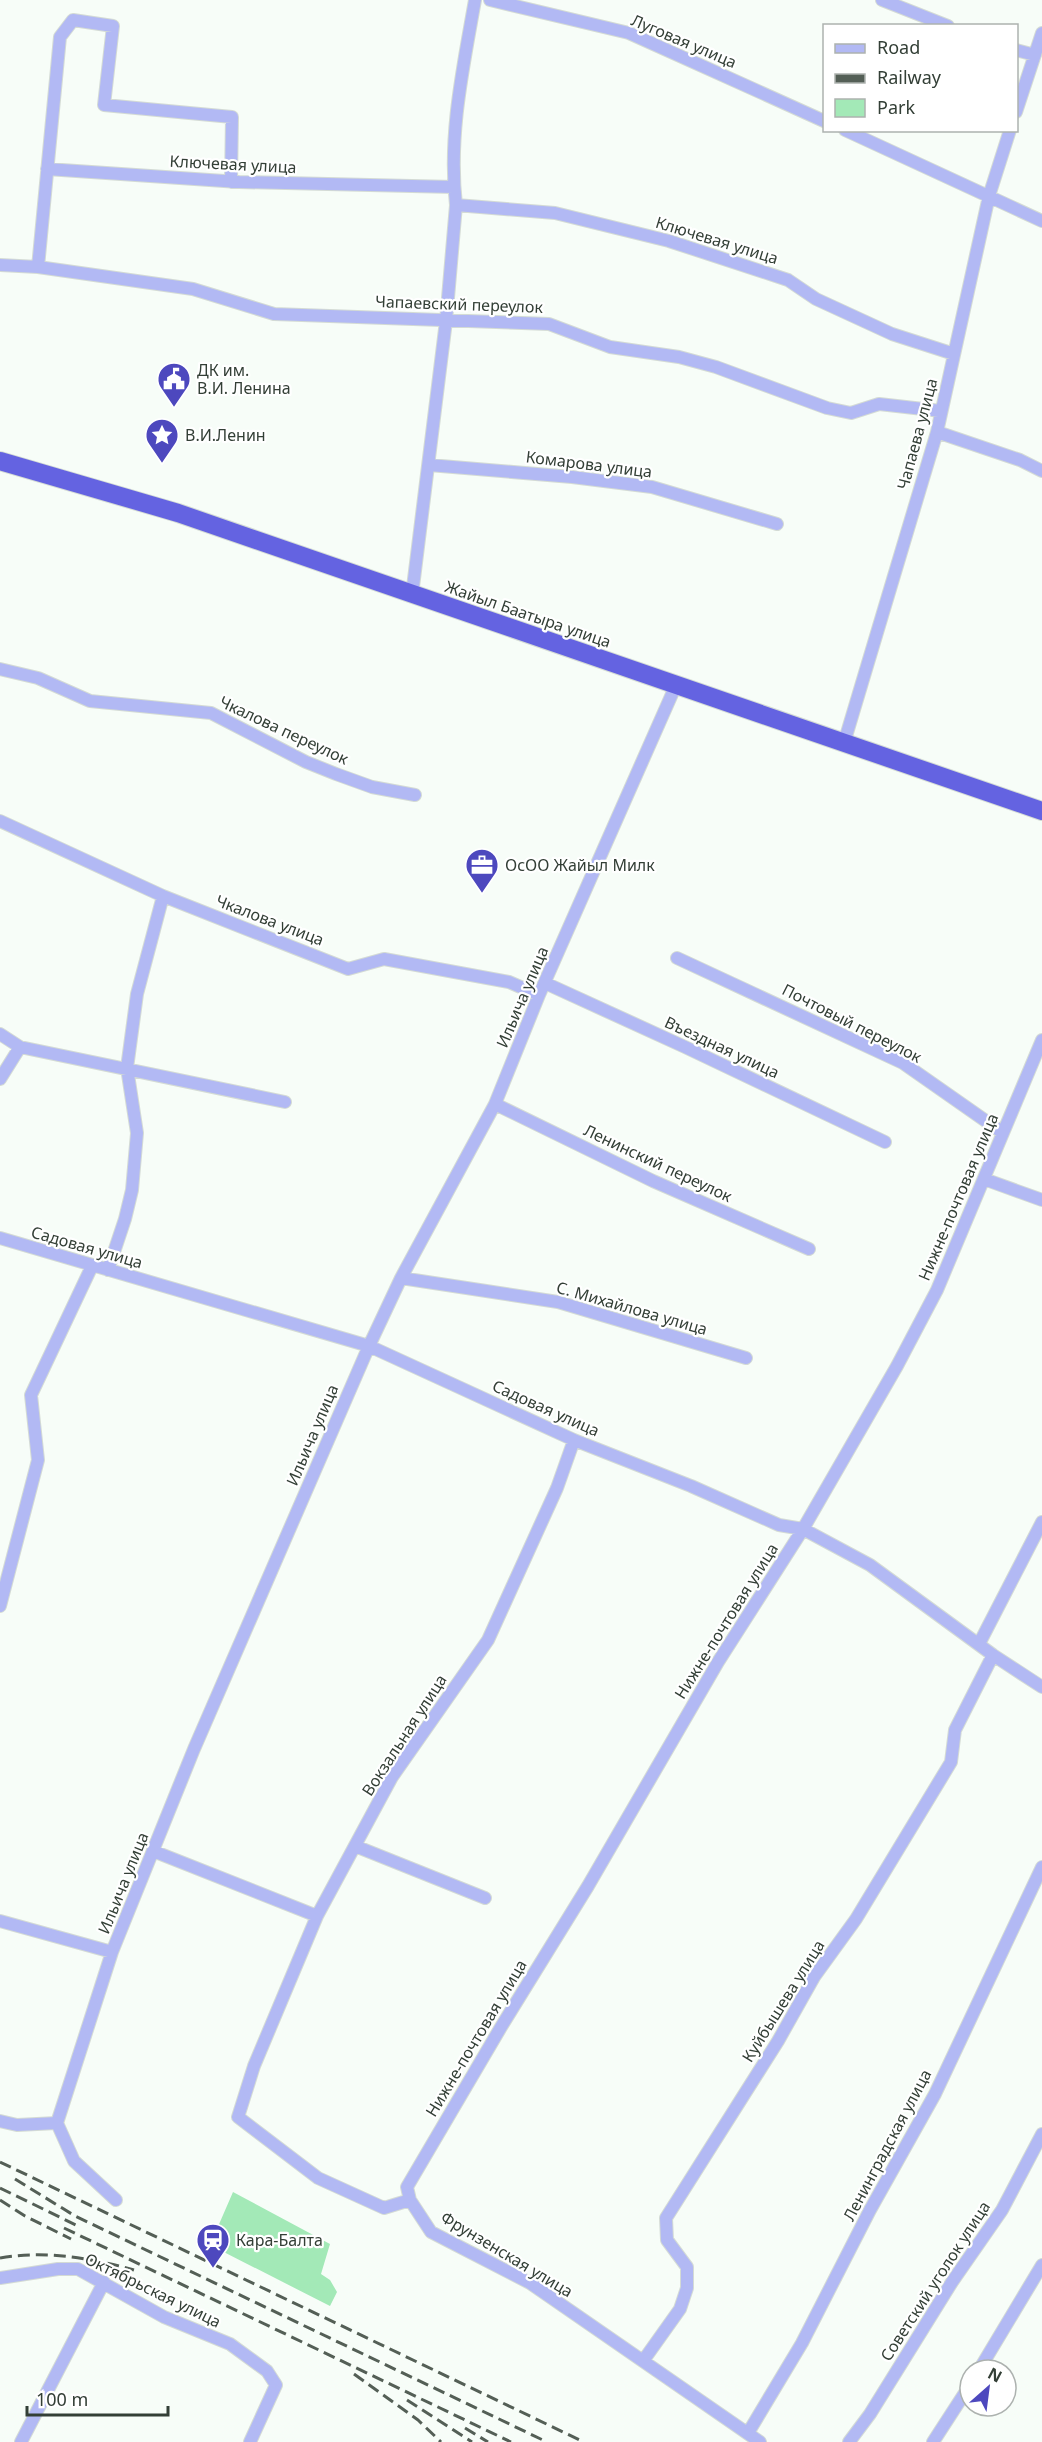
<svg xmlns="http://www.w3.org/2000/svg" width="1042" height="2442" viewBox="0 0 1042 2442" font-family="'Noto Sans',sans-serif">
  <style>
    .green { fill: #a3e9b7 }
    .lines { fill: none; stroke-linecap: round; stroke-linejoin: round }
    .minor-casing { stroke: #d4dbd5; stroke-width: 14 }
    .highway-casing { stroke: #d4dbd5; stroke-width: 20 }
    .minor { stroke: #b2b9f4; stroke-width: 12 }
    .highway { stroke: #6463e1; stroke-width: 18 }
    .rail { stroke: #545f56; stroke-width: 3; stroke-dasharray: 12 6; stroke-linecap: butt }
    .labels { text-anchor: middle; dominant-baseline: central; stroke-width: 4.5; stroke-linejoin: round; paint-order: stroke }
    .street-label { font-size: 16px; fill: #333f36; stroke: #fff }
    .poi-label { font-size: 16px; fill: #333f36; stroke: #fff; text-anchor: start }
  </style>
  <rect width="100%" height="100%" fill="#f7fdf8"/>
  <path class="green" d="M233,2192l97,52 -9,30 9,6 7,12 -7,14 -120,-61z"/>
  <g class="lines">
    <g class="minor-casing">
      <path id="minor" d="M490,0l139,33 195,88
        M882,0l66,26
        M1016,50l19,5
        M1016,112l26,-79
        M845,130l197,91
        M47,169l192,13 215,5
        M456,205l99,8 114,28 119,39 28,19 76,35 62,20
        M0,265l38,2 155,22 81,25 275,10 61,23 69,10 37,10 111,41 24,5 28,-9 62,7
        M38,267l22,-230 13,-17 40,6 -9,79 128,12 -1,65
        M937,432l83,28 22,11
        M429,465l143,12 80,10 125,37
        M412,595l34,-274 10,-116c-8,-69 7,-137 19,-205
        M0,669l38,9 52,23 121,12 95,49 30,12 36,13 43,8
        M844,743l93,-311 52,-236 21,-66
        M0,821l163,75 185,73 36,-10 125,23 30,13
        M677,958l226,105 100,70
        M545,983l140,64 200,95
        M0,1034l20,13 265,55
        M0,1079l20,-32
        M495,1104l158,77 156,68
        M984,1179l58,21
        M0,1238l369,108 205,94 117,46 88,39 24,4 67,36 123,90 49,32
        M108,1270l17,-51 7,-29 5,-57 -10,-65 10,-74 26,-98
        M401,1278l157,24 188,56
        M0,1606l38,-146 -7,-65 61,-129
        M979,1644l63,-122
        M355,1846l130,52
        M153,1851l164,65
        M0,1921l112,31
        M0,2121l17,4 40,-2
        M116,2200l-42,-39 -17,-38 55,-171 82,-203 175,-403 32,-68 94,-174 44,-109 137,-310
        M410,2200l-26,8 -66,-30 -80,-61 16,-51 63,-150 75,-139 96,-137 69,-152 17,-48
        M0,2278l58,-9h20l86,48 66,27 37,27 9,14 -26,57
        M643,2361l37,-52 7,-21v-21l-20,-27 -1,-22 112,-177 36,-64 42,-58 95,-157 4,-32 38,-75
        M979,2370l63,-105
        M748,2433l54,-90 68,-133 65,-116 107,-227
        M21,2442l83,-160
        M760,2442l-230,-159 -99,-51 -21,-32 -3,-13 94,-160 87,-141 130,-224 85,-133 94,-163 40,-76 105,-250
        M849,2442l21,-28 82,-132 50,-72 40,-76
        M933,2442l37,-57"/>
    </g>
    <g class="highway-casing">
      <path id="highway" d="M0,461l178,52 864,298"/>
    </g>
    <use href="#minor" class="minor"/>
    <use href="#highway" class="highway"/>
    <path class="rail" d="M0,2162l584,280
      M15,2179l60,37 472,226
      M0,2188l78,38
      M0,2200l25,16 46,23
      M64,2228l447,214
      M0,2258c45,-8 91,0 134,12
      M354,2374l64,46 23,22
      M407,2400l65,42
      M465,2428l23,14"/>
  </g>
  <defs>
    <g id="civic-pin" transform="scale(1.725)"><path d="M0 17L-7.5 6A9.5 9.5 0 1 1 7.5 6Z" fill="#4d48be" stroke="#fff"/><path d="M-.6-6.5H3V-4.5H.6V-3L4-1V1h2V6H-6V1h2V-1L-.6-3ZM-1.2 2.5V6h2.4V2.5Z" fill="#fff"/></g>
    <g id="sight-pin" transform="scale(1.725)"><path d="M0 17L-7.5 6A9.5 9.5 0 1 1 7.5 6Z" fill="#4d48be" stroke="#fff"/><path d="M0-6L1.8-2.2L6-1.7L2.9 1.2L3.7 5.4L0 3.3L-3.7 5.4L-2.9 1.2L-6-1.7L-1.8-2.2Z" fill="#fff"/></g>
    <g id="office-pin" transform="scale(1.725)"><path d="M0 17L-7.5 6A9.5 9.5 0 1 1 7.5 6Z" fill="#4d48be" stroke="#fff"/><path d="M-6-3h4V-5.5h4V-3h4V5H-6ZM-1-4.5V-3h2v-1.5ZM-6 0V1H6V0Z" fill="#fff"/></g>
    <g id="station-pin" transform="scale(1.725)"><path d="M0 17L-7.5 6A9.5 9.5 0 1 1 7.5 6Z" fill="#4d48be" stroke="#fff"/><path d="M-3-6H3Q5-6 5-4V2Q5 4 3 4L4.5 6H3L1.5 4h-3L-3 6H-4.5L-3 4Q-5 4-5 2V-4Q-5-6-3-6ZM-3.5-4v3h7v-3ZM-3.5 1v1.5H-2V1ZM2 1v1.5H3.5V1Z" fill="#fff"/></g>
  </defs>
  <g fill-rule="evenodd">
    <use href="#civic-pin" x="174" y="379"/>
    <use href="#sight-pin" x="162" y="435"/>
    <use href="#office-pin" x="482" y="865"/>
    <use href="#station-pin" x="213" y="2240"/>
  </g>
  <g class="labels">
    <g class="street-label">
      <text transform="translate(684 41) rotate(23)">Луговая улица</text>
      <text transform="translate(233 164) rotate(3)">Ключевая улица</text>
      <text transform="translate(717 240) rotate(17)">Ключевая улица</text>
      <text transform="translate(459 304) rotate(2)">Чапаевский переулок</text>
      <text transform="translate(917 434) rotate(-75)">Чапаева улица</text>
      <text transform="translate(589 464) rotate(7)">Комарова улица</text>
      <text transform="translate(528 614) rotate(19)">Жайыл Баатыра улица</text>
      <text transform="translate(284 730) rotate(25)">Чкалова переулок</text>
      <text transform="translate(270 920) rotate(21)">Чкалова улица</text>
      <text transform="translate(522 997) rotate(-67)">Ильича улица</text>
      <text transform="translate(852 1023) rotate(27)">Почтовый переулок</text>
      <text transform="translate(722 1047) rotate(25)">Въездная улица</text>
      <text transform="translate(658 1163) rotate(25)">Ленинский переулок</text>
      <text transform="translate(958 1197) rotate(-67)">Нижне-почтовая улица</text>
      <text transform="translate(87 1247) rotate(16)">Садовая улица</text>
      <text transform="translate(632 1308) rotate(16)">С. Михайлова улица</text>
      <text transform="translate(546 1408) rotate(24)">Садовая улица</text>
      <text transform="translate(312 1435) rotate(-67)">Ильича улица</text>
      <text transform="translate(726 1621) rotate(-58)">Нижне-почтовая улица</text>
      <text transform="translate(404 1735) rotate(-57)">Вокзальная улица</text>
      <text transform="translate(123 1883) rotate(-68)">Ильича улица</text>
      <text transform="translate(783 2001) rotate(-58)">Куйбышева улица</text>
      <text transform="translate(476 2038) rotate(-59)">Нижне-почтовая улица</text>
      <text transform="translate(887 2145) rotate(-62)">Ленинградская улица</text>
      <text transform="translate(507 2254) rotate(31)">Фрунзенская улица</text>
      <text transform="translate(935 2281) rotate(-57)">Советский уголок улица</text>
      <text transform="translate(153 2290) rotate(26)">Октябрьская улица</text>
    </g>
    <g class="poi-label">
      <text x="197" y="370">ДК им.<tspan x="197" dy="18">В.И. Ленина</tspan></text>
      <text x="185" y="435">В.И.Ленин</text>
      <text x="505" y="865">ОсОО Жайыл Милк</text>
      <text x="236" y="2240">Кара-Балта</text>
    </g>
  </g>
  <rect x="823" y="24" width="195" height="108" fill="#ffffff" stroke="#adb2af" stroke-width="1.5"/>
  <rect x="835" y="44" width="30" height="9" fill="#b2b9f4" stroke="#adb2af" stroke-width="1.5"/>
  <text x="877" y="54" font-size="18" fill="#333f36">Road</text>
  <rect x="835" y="74" width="30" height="9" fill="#545f56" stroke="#adb2af" stroke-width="1.5"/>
  <text x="877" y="84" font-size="18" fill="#333f36">Railway</text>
  <rect x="835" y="99" width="30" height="18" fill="#a3e9b7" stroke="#adb2af" stroke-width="1.5"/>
  <text x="877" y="114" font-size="18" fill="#333f36">Park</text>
  <g transform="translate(988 2388) rotate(28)"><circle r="28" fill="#ffffff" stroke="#adb2af" stroke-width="1.5"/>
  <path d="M0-4.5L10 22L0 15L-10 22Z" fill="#4d48be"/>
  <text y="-9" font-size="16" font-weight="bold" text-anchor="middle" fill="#333f36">N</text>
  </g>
  <path d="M27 2406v9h141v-9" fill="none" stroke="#333f36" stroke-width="3"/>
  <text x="36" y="2406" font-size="18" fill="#333f36" stroke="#ffffff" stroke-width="4.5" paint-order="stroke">100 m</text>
</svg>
